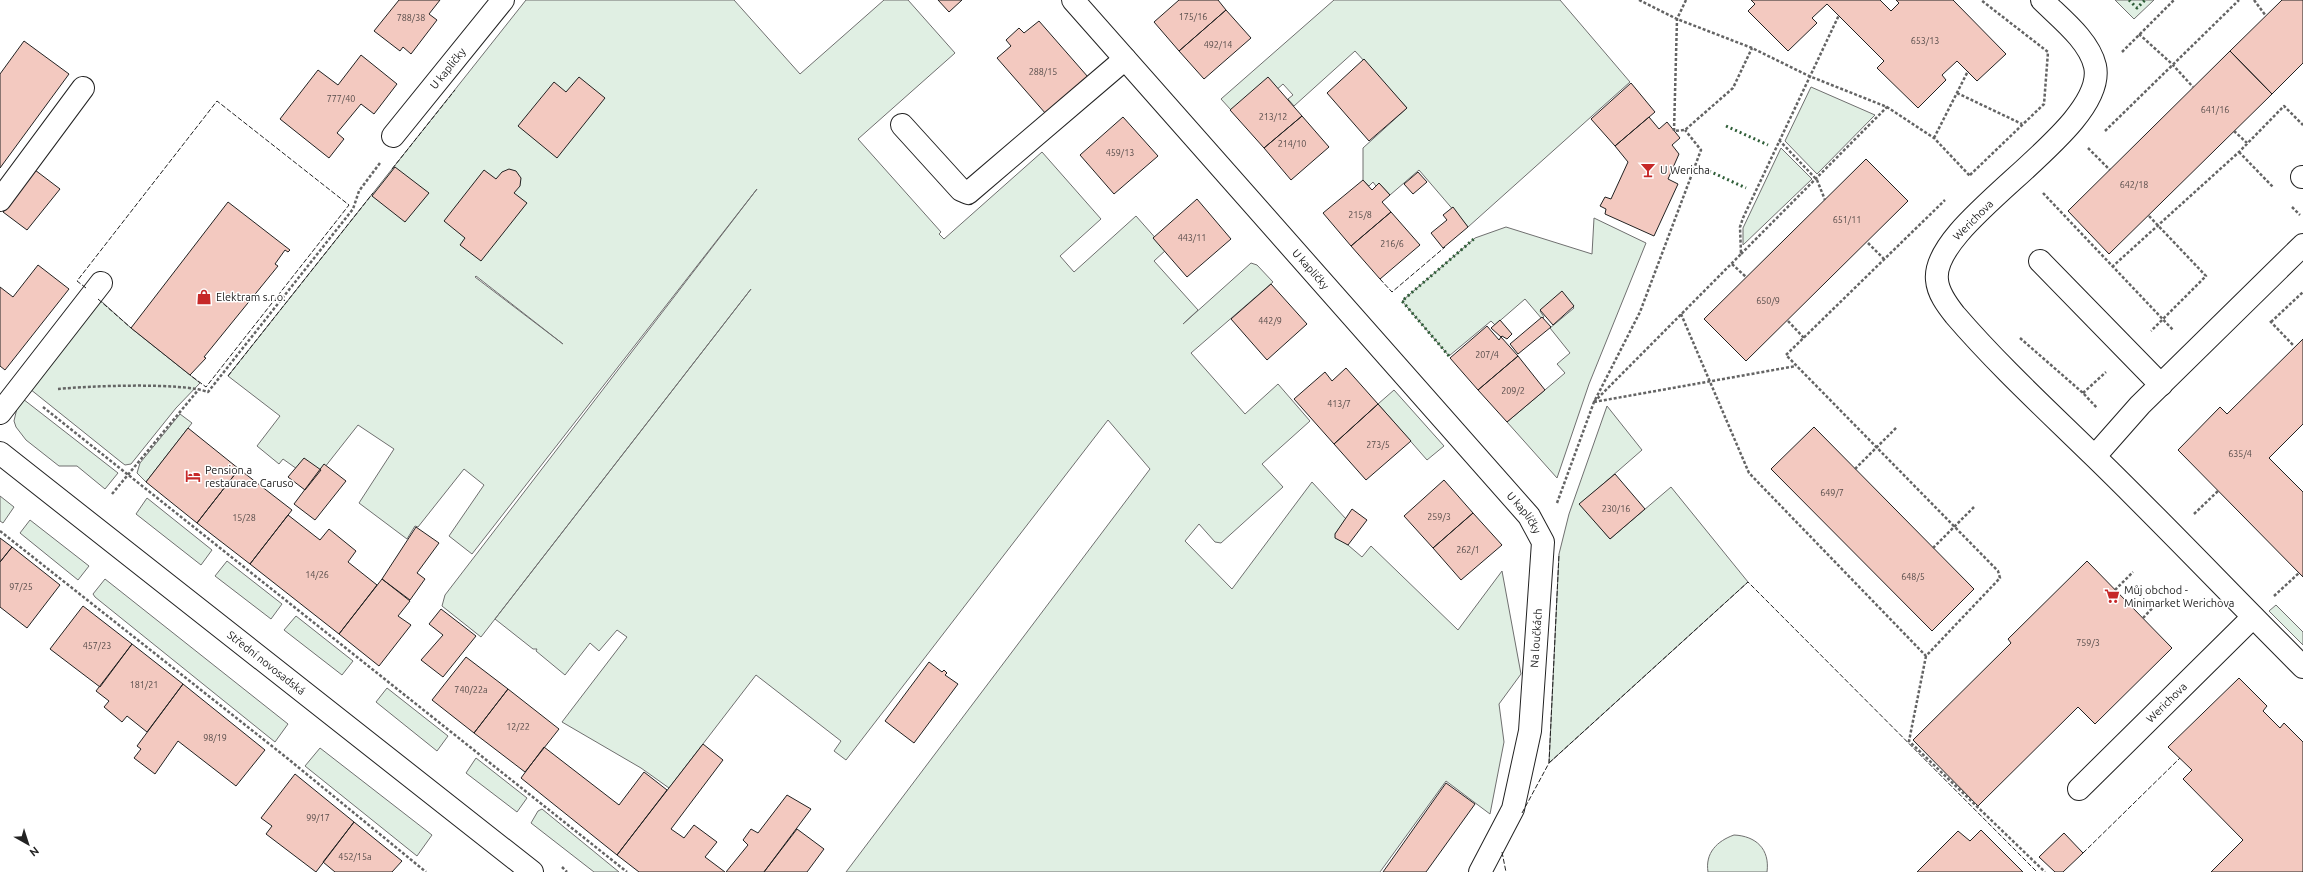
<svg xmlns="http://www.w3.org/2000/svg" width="2303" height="872" viewBox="0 0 2303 872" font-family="Ubuntu,sans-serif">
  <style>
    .green { fill: #e0efe3; stroke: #6f6f6f; fill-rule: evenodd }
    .building { fill: #f3c9c0; stroke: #222 }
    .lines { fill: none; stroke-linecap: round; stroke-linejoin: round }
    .minor-casing { stroke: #222; stroke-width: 24 }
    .major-casing { stroke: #222; stroke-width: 24 }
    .path { stroke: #646464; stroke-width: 2.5; stroke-dasharray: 3 2; stroke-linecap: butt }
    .minor { stroke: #fff; stroke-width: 22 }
    .major { stroke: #fff; stroke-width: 22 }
    .hedge { stroke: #2f5e38; stroke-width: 3; stroke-dasharray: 2 3; stroke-linecap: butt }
    .fence { stroke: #222; stroke-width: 1; stroke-dasharray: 5 2; stroke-linecap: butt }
    .labels { text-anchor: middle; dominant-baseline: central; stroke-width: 3; stroke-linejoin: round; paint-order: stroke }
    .number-label { font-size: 9px; fill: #564c4a }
    .street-label { font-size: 11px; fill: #222; stroke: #fff }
    .poi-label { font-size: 11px; fill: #222; stroke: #fff; text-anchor: start }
  </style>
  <rect width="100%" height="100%" fill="#fff"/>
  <path class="green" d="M526,0h208l66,74 84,-74h24l47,53 -97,86 83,93 -2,2 5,5 98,-87 59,67 -41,37 14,16 62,-56 30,34 -12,11 44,49 -15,14 68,-61 6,2 16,17 -82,71 54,61 33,-30 32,37 -48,43 21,23 -62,56 -6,-1 -16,-18 -14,17 47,48 80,-107 34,37 -11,15 27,23 9,-11 87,84 44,-59 19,103 -22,30 5,38 -14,72 -44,-33 -66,91h-534l304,-403 -42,-49 -262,340 -12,-9 7,-10 -85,-66 -87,113 -28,-20 -79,-46 65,-85 -10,-7 -18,21 -9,-8 -25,32 -29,-24 1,-2h-4l-38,-30 256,-330 -270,348 -39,-31 3,-11 312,-406 -285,365 -23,-18 35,-51 -20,-16 -46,58 -3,-1 -8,13 -48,-36 35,-54 -36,-24 -37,47 -24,-3 -14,-10 -4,5 -22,-18 23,-30 -52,-40zM476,276l87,68 -88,-67z
    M1334,0h226l70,82 -162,145 -49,-57 -29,25 -11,-12 -3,3 -3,-4 -4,4 -6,-6v-32l44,-40 -52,-57 -61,55 -6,-7 5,-4 -10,-11 -42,37 -20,-22z
    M2115,0h39l-20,19z
    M1811,87l64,28 -58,59 -32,-33z
    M1781,148l31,31 -69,66v-17z
    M1594,218l52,25 -57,141 -32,94 -50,-56 58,-49 -8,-9 13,-11 -20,-25 24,-20 -13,-15 -21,18 4,6 -2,2 -17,-20 -30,26 -4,-4 -42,35 -47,-55 73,-63 31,-11 86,27z
    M101,301l30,27 69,55 -24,25 -45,56 -6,1 -4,-3 -91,-73z
    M1394,390l50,56 -17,14 -49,-56z
    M23,399l95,74 -13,16 -28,-23h-18l-33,-26 -10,-13 -2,-6 3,-13z
    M1607,406l35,44 -62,54 30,35 61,-52 77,95 -199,181 10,-209 10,-40z
    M180,414l12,9 -46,59 -9,-9 3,-10z
    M0,496l14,11 -11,16 -3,-2z
    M147,498l65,52 -11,15 -65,-51z
    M30,520l59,46 -11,14 -58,-47z
    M227,561l55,43 -11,15 -56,-43z
    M105,579l183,145 -13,18 -180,-145 -2,-3z
    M2276,605l27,27v13l-34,-34z
    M296,616l57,45 -11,14 -58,-45z
    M387,688l61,48 -11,15 -61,-49z
    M320,748l112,87 -15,21 -112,-90z
    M476,758l51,40 -10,14 -51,-39z
    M542,809l77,63h-25l-63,-49 7,-12z
    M1734,835c22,1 36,14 33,37h-59c-3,-19 9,-31 26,-37z"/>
  <path class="building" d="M399,0h41l-11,14 8,6 -26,34 -8,-7 -3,4 -26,-20z
    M938,0h24l-13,12z
    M1179,0h39l8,10 -47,41 -25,-29z
    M1751,0h129l11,11 8,-8 -3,-3h57l53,54 -29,27 -20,-20 -15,14 4,5 -28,28 -41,-40 7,-7 -57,-57 -15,14 5,5 -29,28 -40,-40 7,-7z
    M2282,0h21v63l-31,31 -42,-43z
    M1226,10l25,28 -47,41 -25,-28z
    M1039,21l49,56 -42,37 -49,-56 14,-12 -5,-6 13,-12 5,5z
    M24,41l45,33 -69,94v-94z
    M2230,51l42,43 -163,160 -41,-43z
    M361,55l36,29 -23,30 -13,-10 -24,29 7,6 -15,19 -49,-39 38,-49 20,15z
    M1364,59l43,49 -38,33 -42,-48z
    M579,77l26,21 -48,60 -39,-32 36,-44 12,10z
    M1268,77l34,39 -38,32 -34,-38z
    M1631,83l24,29 -40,34 -24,-27z
    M1302,116l27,31 -38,33 -27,-32z
    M1123,117l35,39 -44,38 -34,-39z
    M1649,117l10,12 8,-7 13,16 -8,7 7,9 -11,25 10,5 -24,52 -49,-22 1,-5 -6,-3 5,-9 6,2 17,-37 -13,-16z
    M1866,159l42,42 -162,160 -42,-42z
    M395,167l34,26 -24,29 -33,-26z
    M509,169l7,2 5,7 -1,8 -6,7 13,10 -46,58 -21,-16 5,-7 -21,-17 40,-51 12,9 6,-7z
    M35,170l25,19 -33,41 -24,-18z
    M1418,172l9,10 -14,12 -9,-10z
    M1363,180l9,10 7,-7 11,12 -8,7 9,10 -40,34 -28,-33z
    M1197,199l34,40 -44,38 -34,-39z
    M228,202l62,48 -2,2 -3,-2 -10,14 3,2 -74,91 2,1 -16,17 -59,-47z
    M1453,207l15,20 -25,21 -12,-15 16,-13 -4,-5z
    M1391,212l29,33 -40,34 -29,-33z
    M38,265l31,24 -64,81 -5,-4v-79l13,10z
    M1271,284l36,40 -40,36 -36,-41z
    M1562,291l12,15 -21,19 -13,-15z
    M1542,317l9,10 -33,27 -8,-10z
    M1500,320l12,14 -5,5 -5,-3 -1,1 -10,-9z
    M1487,326l12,14 2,-3 17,19 -40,34 -28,-32z
    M2303,339v85l-34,34 34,34v85l-125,-127 42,-43 7,7z
    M1518,356l27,34 -38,32 -29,-32z
    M1346,368l32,36 -44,40 -40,-45 31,-27 7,9z
    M1378,404l33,37 -45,39 -32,-36z
    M1814,427l160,162 -42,42 -161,-162z
    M188,428l51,41 -42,54 -51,-41z
    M304,458l17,12 -16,20 -17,-13z
    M324,464l22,17 -31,39 -21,-16z
    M239,469l53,41 -42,54 -53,-41z
    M1615,474l30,35 -35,30 -31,-35z
    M1444,480l29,33 -40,35 -29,-32z
    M1352,509l15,11 -19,25 -13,-7v-4z
    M1473,513l29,32 -41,35 -28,-32z
    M288,515l32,25 9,-11 27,22 -8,11 29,23 -38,49 -89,-70z
    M416,527l23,16 -22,30 8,6 -15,21 -28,-21z
    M0,538l12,9 -12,15z
    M12,547l48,38 -33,43 -27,-21v-45z
    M2087,561l85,87 -77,76 -17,-17 -100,99 -65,-66 98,-97 -3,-4z
    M382,579l28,22 -12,15 13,9 -32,41 -40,-32z
    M83,606l49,38 -32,43 -50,-38z
    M441,609l35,27 -33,41 -22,-17 22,-25 -14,-11z
    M132,644l51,40 -36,48 -20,-16 -5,6 -18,-15 5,-6 -13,-10z
    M466,657l42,32 -34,44 -42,-33z
    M929,662l13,10 2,-2 3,3 -2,2 13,9 -44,59 -29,-22z
    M2239,678l28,28 -4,5 17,17 4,-5 19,19v130h-92l32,-32 -60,-61 9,-9 -24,-23z
    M183,684l82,66 -29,36 -58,-45 -23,33 -21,-16 7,-9 -4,-3z
    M508,689l51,40 -34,43 -51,-39z
    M703,744l20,16 -52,69 13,9 10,-13 23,17 -12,15 20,15h-86l-22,-17z
    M544,747l75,58 25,-33 23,18 -50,65 -96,-77z
    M295,774l59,48 -38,50 -50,-38 6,-8 -11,-8z
    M1446,783l29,21 -49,68h-43z
    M787,795l24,14 -47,63h-38l22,-27 -5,-5 8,-11 7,4z
    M354,822l48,39 -10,11h-57l-12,-10z
    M797,829l27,20 -17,23h-43z
    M1981,830l42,42h-106l41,-41 12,10z
    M2064,833l19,20 -20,19h-8l-16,-15z"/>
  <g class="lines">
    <g class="minor-casing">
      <g id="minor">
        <path id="s1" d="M1073,0l456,516 14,26 -13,189 -17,78 -33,63"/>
        <path d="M2042,0c18,18 47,40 53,66 14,64 -165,155 -158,214 1,13 10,25 18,35 43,50 92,95 139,141 71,69 139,141 209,211"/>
        <path d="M902,125l59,65 7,3 157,-134"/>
        <path id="s2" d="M393,136l110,-136"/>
        <path d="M2302,177h1"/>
        <path d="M0,200l83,-112"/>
        <path d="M2040,261l121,124"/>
        <path d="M0,413l101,-130"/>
        <path d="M2095,456l45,-51 163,-160"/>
        <path id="s3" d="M2079,789l174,-172"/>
      </g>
    </g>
    <g class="major-casing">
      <g id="major">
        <path id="s4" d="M0,453l532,419"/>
      </g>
    </g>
    <path class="path" d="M1639,0l38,19 75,29 57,28 78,31 47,31 36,38
      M1686,0l-9,19 -3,112 11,-1 48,-42 19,-40
      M2254,0l12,16
      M2139,34l33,30 21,23
      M2122,52l52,-52
      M1957,93l65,31
      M2105,131l134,-131
      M2234,131l13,12
      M1934,138l34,-67
      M1779,140l38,40 8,20
      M2088,148l22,22
      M2239,152l34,35
      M1970,175l74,-71 4,-52 -67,-52
      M2043,193l130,137
      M2292,207l8,8
      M2149,216l57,60 -55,55
      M1868,243l17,17
      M1741,254l146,-147
      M1732,264l14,13
      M2112,267l127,-115 45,-46 19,19
      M1681,314l68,159 177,183 74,-78 -2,-7 -212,-216 159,-155
      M1788,321l16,17
      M2270,321l23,24
      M2271,322l32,-30
      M2020,338l63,55 14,15
      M58,389c30,-3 124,-7 150,3l145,-183 6,-18 21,-28
      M2083,393l23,-21
      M1594,402l147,-148 -1,-27 3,-9 96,-203
      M1594,402l202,-36
      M43,407l584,465
      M1855,469l42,-42
      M112,494l87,-105
      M1557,503l37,-101 46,-90 61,-162 -16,-20
      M2194,514l24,-23
      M0,531l287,227 139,114
      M1933,548l41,-41
      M2115,590l18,-18
      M2274,596l25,-23
      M2143,618l17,-18
      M1926,656l-17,85 136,131
      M562,867l5,5"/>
    <use href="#minor" class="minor"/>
    <use href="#major" class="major"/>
    <path class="hedge" d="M2129,0l8,8 8,-8
      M1726,126l42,19
      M1709,171l37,17
      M1449,356l-47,-55 73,-63"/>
    <path class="fence" d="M392,169l63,-79
      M1380,279l12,13 53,-45
      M86,288l-9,-7 140,-180 132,104 -143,182 -16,-12
      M98,299l33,29
      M228,376l145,-183
      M1549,763l199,-181 289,290
      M1522,813l27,-50 10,-209
      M1502,852l4,20
      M2083,853l97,-95"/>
  </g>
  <defs>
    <g id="bar-bare" transform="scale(1.2)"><path d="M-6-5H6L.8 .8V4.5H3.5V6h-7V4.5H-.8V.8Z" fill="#c62828" stroke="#fff" stroke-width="2.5" paint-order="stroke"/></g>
    <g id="shop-bare" transform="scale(1.2)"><path d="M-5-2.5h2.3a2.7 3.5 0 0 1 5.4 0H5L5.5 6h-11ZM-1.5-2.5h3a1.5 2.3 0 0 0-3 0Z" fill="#c62828" stroke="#fff" stroke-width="2.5" paint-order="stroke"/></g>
    <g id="hotel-bare" transform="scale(1.2)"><path d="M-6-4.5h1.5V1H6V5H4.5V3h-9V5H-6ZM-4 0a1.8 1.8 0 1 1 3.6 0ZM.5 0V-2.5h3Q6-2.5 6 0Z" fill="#c62828" stroke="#fff" stroke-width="2.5" paint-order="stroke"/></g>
    <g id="supermarket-bare" transform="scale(1.2)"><path d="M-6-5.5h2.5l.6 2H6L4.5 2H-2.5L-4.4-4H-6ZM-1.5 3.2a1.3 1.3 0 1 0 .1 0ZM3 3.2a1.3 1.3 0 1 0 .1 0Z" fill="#c62828" stroke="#fff" stroke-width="2.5" paint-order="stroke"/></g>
  </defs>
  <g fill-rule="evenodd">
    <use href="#bar-bare" x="1648" y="170"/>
    <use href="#shop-bare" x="204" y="297"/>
    <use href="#hotel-bare" x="193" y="476"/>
    <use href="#supermarket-bare" x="2112" y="596"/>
  </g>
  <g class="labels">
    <g class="number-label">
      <text x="1193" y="17">175/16</text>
      <text x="411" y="18">788/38</text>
      <text x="1925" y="41">653/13</text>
      <text x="1218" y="45">492/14</text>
      <text x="1043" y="72">288/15</text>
      <text x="341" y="99">777/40</text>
      <text x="2215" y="110">641/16</text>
      <text x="1273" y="117">213/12</text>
      <text x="1292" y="144">214/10</text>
      <text x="1120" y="153">459/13</text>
      <text x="2134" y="185">642/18</text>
      <text x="1360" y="215">215/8</text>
      <text x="1847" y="220">651/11</text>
      <text x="1192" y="238">443/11</text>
      <text x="1392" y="244">216/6</text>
      <text x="1768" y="301">650/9</text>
      <text x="1270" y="321">442/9</text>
      <text x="1487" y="355">207/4</text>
      <text x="1513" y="391">209/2</text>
      <text x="1339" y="404">413/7</text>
      <text x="1378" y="445">273/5</text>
      <text x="2240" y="454">635/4</text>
      <text x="1832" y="493">649/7</text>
      <text x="1616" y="509">230/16</text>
      <text x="1439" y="517">259/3</text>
      <text x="244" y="518">15/28</text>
      <text x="1468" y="550">262/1</text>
      <text x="317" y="575">14/26</text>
      <text x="1913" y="577">648/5</text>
      <text x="21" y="587">97/25</text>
      <text x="2088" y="643">759/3</text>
      <text x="97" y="646">457/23</text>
      <text x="144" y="685">181/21</text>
      <text x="471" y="690">740/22a</text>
      <text x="518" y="727">12/22</text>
      <text x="215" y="738">98/19</text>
      <text x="318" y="818">99/17</text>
      <text x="355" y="857">452/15a</text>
    </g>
    <g class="street-label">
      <text stroke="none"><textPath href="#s2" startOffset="87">U kapličky</textPath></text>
      <text transform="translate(1973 220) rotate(-45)">Werichova</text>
      <text stroke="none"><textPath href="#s1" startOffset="359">U kapličky</textPath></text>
      <text stroke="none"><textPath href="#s1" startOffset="683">U kapličky</textPath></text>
      <text transform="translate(1536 638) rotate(-86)">Na loučkách</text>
      <text stroke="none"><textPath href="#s4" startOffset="339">Střední novosadská</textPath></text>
      <text stroke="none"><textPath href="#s3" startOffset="123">Werichova</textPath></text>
    </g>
    <g class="poi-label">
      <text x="1660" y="170">U Wericha</text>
      <text x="216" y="297">Elektram s.r.o.</text>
      <text x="205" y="470">Pension a<tspan x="205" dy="13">restaurace Caruso</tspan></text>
      <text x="2124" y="590">Můj obchod -<tspan x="2124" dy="13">Minimarket Werichova</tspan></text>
    </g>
  </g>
  <g transform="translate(28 844) rotate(141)" stroke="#ffffff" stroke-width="3" paint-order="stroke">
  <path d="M0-3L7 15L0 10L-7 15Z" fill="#222222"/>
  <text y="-6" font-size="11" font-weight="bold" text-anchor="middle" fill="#222222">N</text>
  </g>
</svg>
